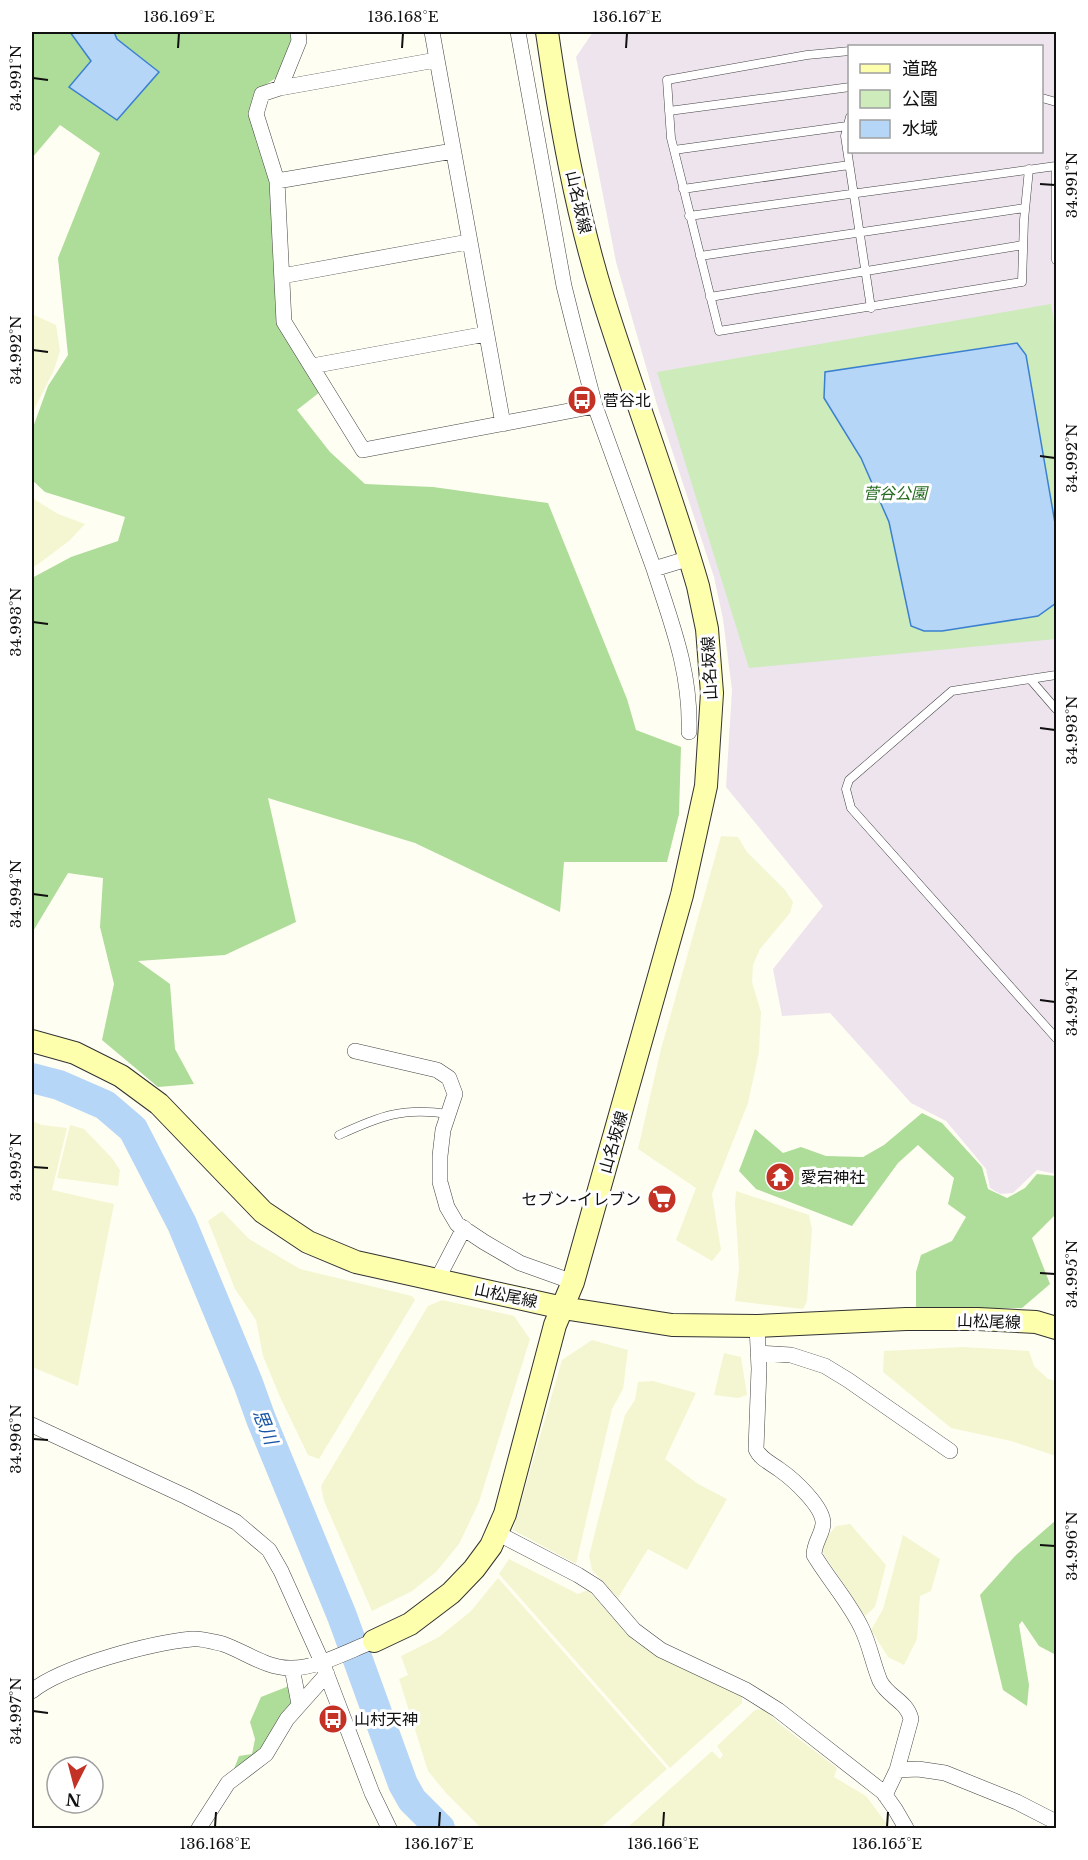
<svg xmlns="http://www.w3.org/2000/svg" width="1088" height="1860" viewBox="0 0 1088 1860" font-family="'Libre Baskerville','Noto Sans JP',serif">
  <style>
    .industrial { fill: #eee4ee; fill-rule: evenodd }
    .farmland { fill: #f4f6d1 }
    .green { fill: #cdebbb }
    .forest { fill: #aedc99 }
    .water { fill: #b6d6f7; stroke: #3b80d0; stroke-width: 1.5 }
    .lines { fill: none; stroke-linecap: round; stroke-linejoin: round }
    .river { stroke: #b6d6f7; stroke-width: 30 }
    .lane-casing { stroke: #434343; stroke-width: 9 }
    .street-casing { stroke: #434343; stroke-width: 16 }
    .secondary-casing { stroke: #323232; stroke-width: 24 }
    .lane { stroke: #fff; stroke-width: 8 }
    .street { stroke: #fff; stroke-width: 15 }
    .secondary { stroke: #fdffad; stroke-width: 22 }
    .ticks { fill: none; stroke: #101010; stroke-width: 2 }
    .labels { text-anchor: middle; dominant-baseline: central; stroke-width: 6; stroke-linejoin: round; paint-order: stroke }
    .street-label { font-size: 16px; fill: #101010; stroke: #fff }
    .poi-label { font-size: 16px; fill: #101010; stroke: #fff; text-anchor: start }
    .park-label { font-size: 16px; font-style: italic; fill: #236a1e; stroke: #fff }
    .water-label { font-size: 18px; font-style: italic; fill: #1553a5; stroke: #fff }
    .neatline { fill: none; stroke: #101010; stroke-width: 2 }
    .ticks-label { font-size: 15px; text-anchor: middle; fill: #101010 }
  </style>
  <rect width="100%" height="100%" fill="#fffef2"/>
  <path class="industrial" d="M593,32h463v1142l-19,-4 -24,23 -13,1 -10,-6 -4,-19 -40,-48 -35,-18 -81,-90 -48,3 -9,-47 50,-63 -97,-119 6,-97 -9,-71 -9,-42 -57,-172 -41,-143 -40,-205zM850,46h192v106h-192z"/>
  <path class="farmland" d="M32,314l24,11 4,26 -6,19 -22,44z
    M32,498l26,16 27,10 -16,17 -32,24 -5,2z
    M721,836l17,1 9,15 38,38 8,12 -3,11 -30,36 -7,16 -1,17 9,30 -2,40 -11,51 -36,91 9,56 -9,11 -36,-21 20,-52 -58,-39 23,-100z
    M32,1121l10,4 25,3 -15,62 62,14 -36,182 -46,-19z
    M70,1125l14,4 27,28 9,13 -2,16 -61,-8z
    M736,1191l73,24 3,14 -5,72 -4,8 -68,-8 4,-33 -4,-64z
    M222,1211l27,28 51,30 112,27 3,4 -96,159 -11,-4 -28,-58 -17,-41 -7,-36 -21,-31 -27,-68z
    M442,1300l72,16 16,23 -51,163 -20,42 -23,28 -24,19 -40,20 -48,-110 -3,-15 107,-180z
    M592,1340l36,10 -5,39 -11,20 -36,155 -63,-34 49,-170z
    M963,1347l66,4 5,15 14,13 8,2v75l-45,-15 -60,-13 -68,-56 1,-21z
    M724,1353l17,4 6,38 -9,3 -24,-3z
    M653,1381l43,12 -31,66 33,25 29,15 -40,71 -39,-21 -30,49 -26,-28 -3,-14 36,-141 10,-15 3,-18z
    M850,1524l36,41 -11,42 -10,9 -42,-63 1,-13 12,-14z
    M903,1535l37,24 -9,32 -11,5 -3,43 -13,26 -16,-8 -17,-27 12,-21z
    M509,1559l69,35 10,-4 46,51 29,18 79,37v7l-72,65 -171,-194z
    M498,1578l169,191 -67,59h-119l-35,-35 -18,-22 -29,-92 9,-4 -7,-19 38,-19 32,-26z
    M763,1709l18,16 56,43 -3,9 32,19 24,32h-263l85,-77 8,8 3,-4 -6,-9 38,-36z"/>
  <path class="green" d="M1051,304l5,33v302l-307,29 -92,-296z"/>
  <path class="forest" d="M32,32h38l21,29 68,11 -42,-33 -3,-7h178l2,8 -15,36 -23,15 14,86 6,124 44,91 -23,18 33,42 35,32 68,3 115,16 79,196 9,31 45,17 -2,67 -12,48h-103l-4,50 -145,-69 -147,-45 28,124 -71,33 -87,6 32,23 5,65 19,35 -36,3 -56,-47 12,-56 -14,-57 3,-49 -35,-5 -36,60v-355l39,-21 47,-16 7,-24 -80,-25 -13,-12v-50l16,-44 20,-31 -10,-97 42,-105 -40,-28 -28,33z
    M922,1113l20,10 40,44 6,22 19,9 18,-10 12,-14 19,2v38l-24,24 18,46 -28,24 -106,1v-37l5,-17 31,-14 14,-24 -18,-13 6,-26 -36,-33 -20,18 -46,63 -96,-37 -17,-18 16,-42 28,24 18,-6 25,9 37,1 21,-12z
    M1056,1520v135l-17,-9 -17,-25 -3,4 10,60 -2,21 -24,-16 -23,-95 35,-39z
    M289,1686l7,13 -33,54 -29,16 5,-13 13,-2 3,-15 -5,-17 11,-25z"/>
  <path class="water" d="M70,32h44l3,7 42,33 -42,48 -48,-33 22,-26z
    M1017,343l9,12 30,174v74l-18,13 -96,15h-18l-13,-5 -22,-104 -28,-64 -37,-60 1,-26z"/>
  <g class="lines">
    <path class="river" d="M32,1078l27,7 46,20 28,24 49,95 66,159 13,36 81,197 61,168 9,16 28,28"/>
    <g class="lane-casing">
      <path id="lane" d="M850,51l-43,4 -140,25 4,58 48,193 303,-49 2,-62 5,-51
        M1042,98l14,4
        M669,111l181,-24
        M850,117l-5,19 26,172
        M674,150l173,-24
        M1056,166v94
        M683,189l166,-24
        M689,216l367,-50
        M700,256l325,-48
        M710,297l313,-52
        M1056,675l-104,16 -103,89 -3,9 5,19 205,230
        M1030,679l26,30
        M339,1135c41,-19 64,-28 109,-21"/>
    </g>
    <g class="street-casing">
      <path id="street" d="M298,32l1,9 -19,47 -18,6 -6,20 21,67 7,141 79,128 232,-44
        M432,32l71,392
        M518,32l46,254 10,40 21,80 59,163 36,-11
        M280,88l156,-28
        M277,181l176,-30
        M282,276l186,-34
        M312,366l174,-32
        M654,569c18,56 37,103 35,163
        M355,1051l82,19 12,8 6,16 -12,36 -3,26v26l7,25 10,17 27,18 36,21 53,19
        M437,1280l27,-52
        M757,1326l2,43 -3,80c4,10 15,14 24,21 13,9 44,37 43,54 -1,11 -9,19 -9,31 15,25 36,48 48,74 8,17 11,35 18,52 8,16 27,20 31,38l-14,51 -12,25
        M758,1353l33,2 34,11 23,14 102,71
        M32,1425l155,72 49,25 33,28 12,21 41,91 50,131 17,35
        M497,1533l81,42 19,12 37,43 27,20 85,40 32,20 105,82 12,17 11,19
        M292,1668l7,36
        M32,1691c31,-25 119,-48 160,-52 9,-1 22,3 31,5 23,8 44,25 69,24 26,0 58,-18 82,-27
        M897,1770l21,-1 27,4 72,29 39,20
        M199,1828l29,-45 38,-29 21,-35 40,-45"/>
    </g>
    <g class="secondary-casing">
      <path id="secondary" d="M32,1041l43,12 46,23 38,28 104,108 45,30 48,20 207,46 109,17 85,1 149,-7h72l58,3 20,6
        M374,1641l36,-17 41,-31 23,-24 17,-23 14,-32 50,-189 18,-43 109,-387 24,-109 6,-93 -5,-64 -9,-43c-28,-97 -65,-192 -95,-288 -27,-87 -43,-177 -56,-266"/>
    </g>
    <use href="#lane" class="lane"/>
    <use href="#street" class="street"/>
    <use href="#secondary" class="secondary"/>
  </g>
  <path class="ticks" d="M178,48l1,-15M402,48l1,-15M626,48l1,-15M33,78l15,2M1040,184l15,1M33,350l15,2M1040,456l15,2M33,622l15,2M1040,728l15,2M33,894l15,2M1040,1000l15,2M33,1167l15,1M1040,1273l15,1M33,1439l15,1M1040,1545l15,1M33,1711l15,2M215,1827l1,-15M439,1827l1,-15M663,1827l1,-15M887,1827l1,-15"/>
  <defs>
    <g id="bus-disc" transform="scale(1.5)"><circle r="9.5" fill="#c33224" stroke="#fff"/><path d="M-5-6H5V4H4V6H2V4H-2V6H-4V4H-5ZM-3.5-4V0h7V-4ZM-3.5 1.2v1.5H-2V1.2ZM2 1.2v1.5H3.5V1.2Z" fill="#fff"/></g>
    <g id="temple-disc" transform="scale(1.5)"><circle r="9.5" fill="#c33224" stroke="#fff"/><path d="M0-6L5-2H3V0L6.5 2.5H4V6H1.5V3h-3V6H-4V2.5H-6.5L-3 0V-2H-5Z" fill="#fff"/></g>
    <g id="supermarket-disc" transform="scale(1.5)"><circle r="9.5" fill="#c33224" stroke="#fff"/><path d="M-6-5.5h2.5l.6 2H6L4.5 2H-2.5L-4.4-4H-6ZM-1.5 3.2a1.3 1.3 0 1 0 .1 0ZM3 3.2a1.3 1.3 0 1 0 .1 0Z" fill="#fff"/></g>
  </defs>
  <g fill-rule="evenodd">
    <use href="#bus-disc" x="582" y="400"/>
    <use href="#temple-disc" x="780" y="1177"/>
    <use href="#supermarket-disc" x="662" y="1199"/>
    <use href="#bus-disc" x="333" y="1719"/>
  </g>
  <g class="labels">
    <g class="street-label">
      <text transform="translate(579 202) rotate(77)">山名坂線</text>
      <text transform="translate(709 668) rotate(-93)">山名坂線</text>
      <text transform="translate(613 1142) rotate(-74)">山名坂線</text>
      <text transform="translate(506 1295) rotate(12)">山松尾線</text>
      <text transform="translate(989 1321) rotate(2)">山松尾線</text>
    </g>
    <g class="poi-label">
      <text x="603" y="400">菅谷北</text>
      <text x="801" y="1177">愛宕神社</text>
      <text x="641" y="1199" text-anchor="end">セブン-イレブン</text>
      <text x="354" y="1719">山村天神</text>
    </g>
    <g class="park-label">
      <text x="895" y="493">菅谷公園</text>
    </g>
    <g class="water-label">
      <text transform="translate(265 1427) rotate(68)">思川</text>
    </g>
  </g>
  <rect width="1088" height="1860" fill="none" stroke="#ffffff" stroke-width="66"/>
  <rect x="848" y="45" width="195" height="108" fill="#ffffff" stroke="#9f9f9f" stroke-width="1.5"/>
  <rect x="860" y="64" width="30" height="9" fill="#fdffad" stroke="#9f9f9f" stroke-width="1.5"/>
  <text x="902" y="75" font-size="18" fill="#101010">道路</text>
  <rect x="860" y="90" width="30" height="18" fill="#cdebbb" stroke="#9f9f9f" stroke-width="1.5"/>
  <text x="902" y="105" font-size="18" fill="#101010">公園</text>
  <rect x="860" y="120" width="30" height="18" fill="#b6d6f7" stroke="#9f9f9f" stroke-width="1.5"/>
  <text x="902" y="135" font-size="18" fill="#101010">水域</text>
  <g transform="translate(75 1785) rotate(186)"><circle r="28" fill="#ffffff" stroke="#9f9f9f" stroke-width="1.5"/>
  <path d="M0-4.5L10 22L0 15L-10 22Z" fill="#c33224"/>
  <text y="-9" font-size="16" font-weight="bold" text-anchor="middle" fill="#101010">N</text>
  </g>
  <rect x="33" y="33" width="1022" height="1794" class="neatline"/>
  <g class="ticks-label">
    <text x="179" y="22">136.169°E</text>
    <text x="403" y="22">136.168°E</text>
    <text x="627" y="22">136.167°E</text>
    <text transform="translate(16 78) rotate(-90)" y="5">34.991°N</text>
    <text transform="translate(1072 185) rotate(-90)" y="5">34.991°N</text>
    <text transform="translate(16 350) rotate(-90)" y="5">34.992°N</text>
    <text transform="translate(1072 458) rotate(-90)" y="5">34.992°N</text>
    <text transform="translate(16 622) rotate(-90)" y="5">34.993°N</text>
    <text transform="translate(1072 730) rotate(-90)" y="5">34.993°N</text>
    <text transform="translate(16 894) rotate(-90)" y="5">34.994°N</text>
    <text transform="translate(1072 1002) rotate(-90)" y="5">34.994°N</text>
    <text transform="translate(16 1167) rotate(-90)" y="5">34.995°N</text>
    <text transform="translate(1072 1274) rotate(-90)" y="5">34.995°N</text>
    <text transform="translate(16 1439) rotate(-90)" y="5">34.996°N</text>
    <text transform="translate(1072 1546) rotate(-90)" y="5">34.996°N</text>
    <text transform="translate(16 1711) rotate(-90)" y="5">34.997°N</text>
    <text x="215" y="1849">136.168°E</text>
    <text x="439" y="1849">136.167°E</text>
    <text x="663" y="1849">136.166°E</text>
    <text x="887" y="1849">136.165°E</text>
  </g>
</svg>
